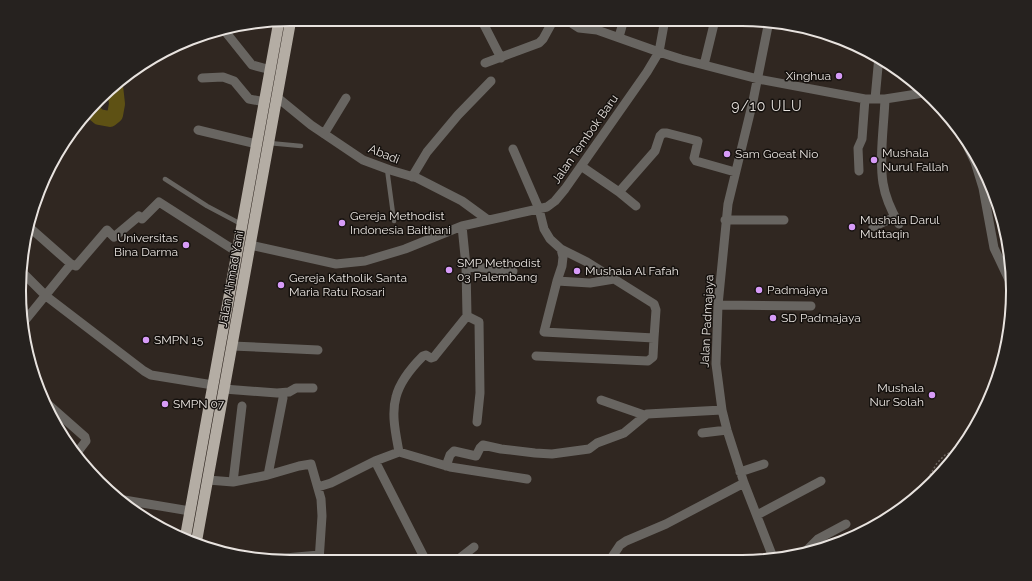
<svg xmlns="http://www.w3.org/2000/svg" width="1032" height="581" viewBox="0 0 1032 581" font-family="Raleway,sans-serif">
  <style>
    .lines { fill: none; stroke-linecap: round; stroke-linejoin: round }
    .river { stroke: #5e5114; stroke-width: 16 }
    .path { stroke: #6a625d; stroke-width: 1.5; stroke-dasharray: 2 2; stroke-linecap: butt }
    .service { stroke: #686561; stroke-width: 4.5 }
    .minor { stroke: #686561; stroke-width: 9 }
    .trunk { stroke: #b4ada4; stroke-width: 11 }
    .poi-dot { fill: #d79bf8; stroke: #15110e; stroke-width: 1.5 }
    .labels { text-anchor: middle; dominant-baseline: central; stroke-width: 3; stroke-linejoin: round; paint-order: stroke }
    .poi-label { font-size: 12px; fill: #e8e3df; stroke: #15110e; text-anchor: start }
    .street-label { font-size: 12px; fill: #e8e3df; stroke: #15110e }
    .quarter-label { font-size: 14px; letter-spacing: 1px; fill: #e8e3df; stroke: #15110e }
    .rim { fill: none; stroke: #e8e3df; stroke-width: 2 }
  </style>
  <rect width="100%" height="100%" fill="#302721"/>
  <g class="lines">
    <path class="river" d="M92,111l7,6 11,2 5,-4 2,-11 -2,-18"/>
    <path class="path" d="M918,496l19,-33 8,-8 15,-7"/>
    <path class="service" d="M269,143l32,3
      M387,169l7,52
      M165,179l42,27 34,18"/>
    <path class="minor" d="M481,19l20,39
      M565,19l14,9 18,2 62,22 6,-33
      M769,21l-16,80 -25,103 -10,101 -2,59 6,46 5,20 17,53 30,77
      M224,30l28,35 19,5
      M619,37l5,-18
      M485,63l54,-20 4,-4 11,-20
      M704,65l11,-45
      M202,78l21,-1 11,4 15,18 16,3
      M278,98l33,27 52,35 27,10 27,8 45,23 26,19
      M875,99l4,-43
      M885,99c-1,26 -6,59 -2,84 2,13 9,29 16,41
      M957,125l18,37 8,26 11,60 18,38
      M198,130l59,14
      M324,134l22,-36
      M513,149l26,60 5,20 6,10 11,10 2,8 -1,9 -5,15 -13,51 110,6 2,-28 -2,-6 -67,-42 -26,-13
      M581,166l38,26 36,-41 5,-15 3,-3h4l31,8 -4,17 2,3 39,11
      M859,171l-1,-23 4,-9 3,-40
      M412,177l15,-25 31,-37 33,-34
      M619,192l17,14
      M725,220h59
      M873,227l22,-10
      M250,245l86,19 29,-3 40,-12 57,-23 85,-19 8,-6 10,-12 82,-117 12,-20 22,7 77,20 107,20h20l32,-5 9,-2
      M71,264l5,2 31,-36 7,7 25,-21 3,3 17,-17 78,50
      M466,266l47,5
      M23,273l23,23 98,75 7,4 62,10
      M557,281l33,2 24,-4
      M718,305l93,1
      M467,316l12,6 1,71 -3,29
      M23,323l48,-59 -43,-38
      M232,346l86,4
      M536,356l112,5 5,-4 1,-19
      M224,389l53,4 12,-1 7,-4h17
      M43,400l42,37 1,4 -10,13
      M601,400l43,15
      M702,433l25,-3
      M399,452c-3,-17 -8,-38 -3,-55 4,-16 16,-30 27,-41l3,-1 5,3 3,-1 33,-41 -1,-50 -4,-40
      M375,461l51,100
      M446,466l4,-11 4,-4 22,5 4,-8 3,-3 18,4 34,4 17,1 37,-5 8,-6 27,-10 23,-19 75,-4
      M740,472l24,-8
      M268,475l15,-77
      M208,480l25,2 35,-7 31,-9 12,-2 10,35 1,17 -3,45
      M233,482l9,-76
      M318,487l13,-4 44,-22 24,-9 51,15 77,12
      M124,500l66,11
      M757,515l64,-34
      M804,553l14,-14 28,-15
      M251,557l34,1 34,-3
      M610,560l10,-15 6,-4 40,-17 78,-41
      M456,561l18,-14"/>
    <path class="trunk" d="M185,539l94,-518
      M196,544l95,-525"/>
  </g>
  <g class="poi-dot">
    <circle cx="839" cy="76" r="4"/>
    <circle cx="727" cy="154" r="4"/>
    <circle cx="874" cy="160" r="4"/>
    <circle cx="342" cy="223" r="4"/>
    <circle cx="852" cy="227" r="4"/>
    <circle cx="186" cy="245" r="4"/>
    <circle cx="449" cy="270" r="4"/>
    <circle cx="577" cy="271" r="4"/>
    <circle cx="281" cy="285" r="4"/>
    <circle cx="759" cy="290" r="4"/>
    <circle cx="773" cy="318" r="4"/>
    <circle cx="146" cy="340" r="4"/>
    <circle cx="932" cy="395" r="4"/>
    <circle cx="165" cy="404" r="4"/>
  </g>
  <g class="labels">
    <g class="poi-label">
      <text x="831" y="76" text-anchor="end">Xinghua</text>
      <text x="882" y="153">Mushala<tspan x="882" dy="14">Nurul Fallah</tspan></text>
      <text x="735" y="154">Sam Goeat Nio</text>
      <text x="350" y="216">Gereja Methodist<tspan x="350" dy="14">Indonesia Baithani</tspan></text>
      <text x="860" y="220">Mushala Darul<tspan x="860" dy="14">Muttaqin</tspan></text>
      <text x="178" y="238" text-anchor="end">Universitas<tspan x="178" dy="14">Bina Darma</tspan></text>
      <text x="457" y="263">SMP Methodist<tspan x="457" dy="14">03 Palembang</tspan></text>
      <text x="585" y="271">Mushala Al Fafah</text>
      <text x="289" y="278">Gereja Katholik Santa<tspan x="289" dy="14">Maria Ratu Rosari</tspan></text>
      <text x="767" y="290">Padmajaya</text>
      <text x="781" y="318">SD Padmajaya</text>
      <text x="154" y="340">SMPN 15</text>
      <text x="924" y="388" text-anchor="end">Mushala<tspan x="924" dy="14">Nur Solah</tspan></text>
      <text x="173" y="404">SMPN 07</text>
    </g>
    <g class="street-label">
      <text transform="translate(585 139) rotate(-55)">Jalan Tembok Baru</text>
      <text transform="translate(384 154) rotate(22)">Abadi</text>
      <text transform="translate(231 279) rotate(-80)">Jalan Ahmad Yani</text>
      <text transform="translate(707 321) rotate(-87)">Jalan Padmajaya</text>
    </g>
    <g class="quarter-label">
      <text x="767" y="106">9/10 ULU</text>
    </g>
  </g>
  <path d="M0 0H1032V581H0ZM290 26H742A264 264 0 0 1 1006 290V291A264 264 0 0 1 742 555H290A264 264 0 0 1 26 291V290A264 264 0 0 1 290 26Z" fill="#26221f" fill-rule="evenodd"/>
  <path class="rim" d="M290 26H742A264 264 0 0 1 1006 290V291A264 264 0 0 1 742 555H290A264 264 0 0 1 26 291V290A264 264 0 0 1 290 26Z"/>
</svg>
